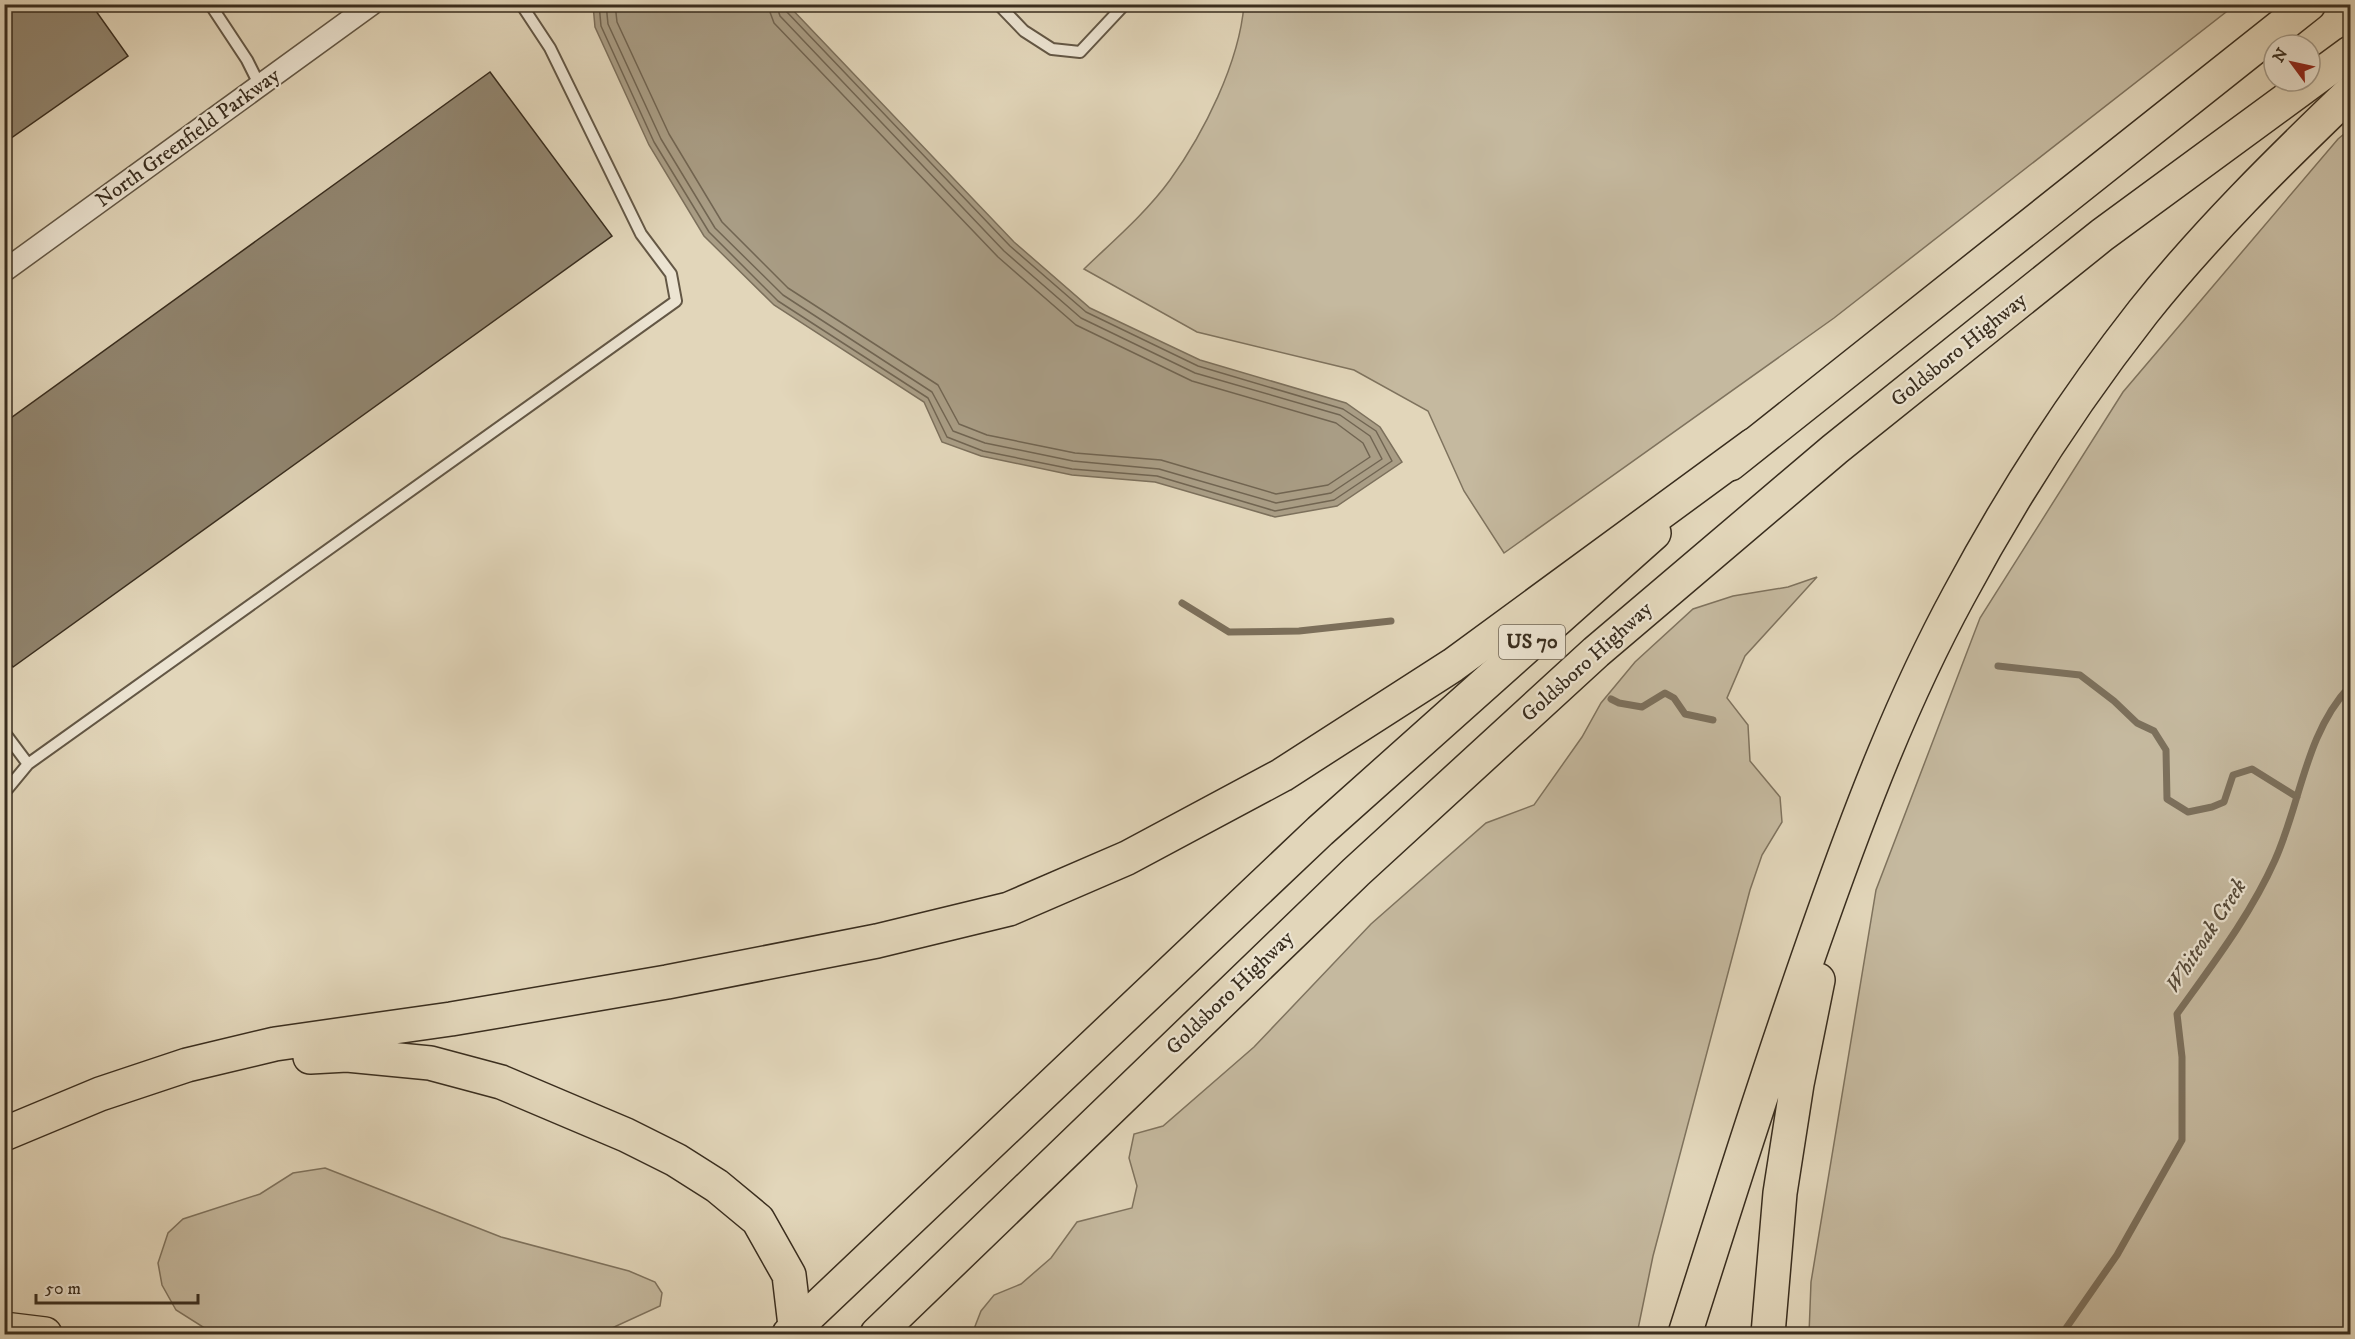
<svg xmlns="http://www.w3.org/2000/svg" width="2355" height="1339" viewBox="0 0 2355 1339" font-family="'IM FELL DW Pica',serif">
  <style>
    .green { fill: #c5b99f; stroke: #7f735e; stroke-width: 1.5 }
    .water { fill: #a99d85; stroke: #7c705c; stroke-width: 1.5 }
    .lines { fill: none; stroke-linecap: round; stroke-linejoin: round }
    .shore { stroke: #716552; stroke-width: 1.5 }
    .stream { stroke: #7c705c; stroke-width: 7 }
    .building { fill: #91856f; stroke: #392d1e; stroke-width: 1.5 }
    .lane-casing { stroke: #635745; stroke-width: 14 }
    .street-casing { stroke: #635745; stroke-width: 24 }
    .primary-casing { stroke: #392d1e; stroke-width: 36 }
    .highway-casing { stroke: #392d1e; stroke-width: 36 }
    .lane { stroke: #ece4d2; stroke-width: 10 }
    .street { stroke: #ece4d2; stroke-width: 21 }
    .primary { stroke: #e2d6ba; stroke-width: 33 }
    .highway { stroke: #e2d6ba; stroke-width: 33 }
    .labels { text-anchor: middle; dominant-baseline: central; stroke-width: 4.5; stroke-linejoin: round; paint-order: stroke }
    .shield { fill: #ece4d2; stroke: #6f6454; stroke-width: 1.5 }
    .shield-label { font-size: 20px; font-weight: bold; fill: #392d1e }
    .street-label { font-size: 21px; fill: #392d1e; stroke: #ece4d2 }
    .water-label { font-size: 22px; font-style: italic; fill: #554938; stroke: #ece4d2 }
  </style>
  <rect width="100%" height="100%" fill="#e2d6ba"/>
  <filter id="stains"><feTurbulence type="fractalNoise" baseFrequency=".00333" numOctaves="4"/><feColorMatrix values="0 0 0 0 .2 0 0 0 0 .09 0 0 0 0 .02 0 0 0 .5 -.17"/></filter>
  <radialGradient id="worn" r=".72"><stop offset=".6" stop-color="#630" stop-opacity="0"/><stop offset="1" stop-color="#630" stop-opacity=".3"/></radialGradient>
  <path class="green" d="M1244,5v-1l991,1 -401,313 -330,235 -40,-62 -36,-80 -74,-41 -157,-38 -113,-63c29,-28 62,-56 86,-89 34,-47 69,-117 74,-175z
    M2350,129v1205h-541l2,-52 65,-392 104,-272 143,-226 215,-253z
    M1817,577l-72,79 -18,42 21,27 2,36 30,36 2,25 -20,33 -12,35 -97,366 -16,78h-665l9,-23 13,-16 27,-11 30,-26 26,-36 55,-14 5,-22 -8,-28 5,-24 29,-8 91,-79 117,-123 115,-101 48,-18 48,-68 19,-34 34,-41 58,-53 40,-13 55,-9z
    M325,1168l176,69 128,34 26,11 7,11 -2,13 -61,28h-385l-38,-24 -14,-25 -4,-22 10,-30 15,-14 77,-25 33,-21z"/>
  <path class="water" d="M593,5h195l226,237 76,66 110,52 146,43 34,24 22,35 -65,44 -62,11 -120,-35 -83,-7 -91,-19 -39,-14 -18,-40 -150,-97 -70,-69 -55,-91 -54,-118z"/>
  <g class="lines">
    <path class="shore" d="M599,4l2,22 53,116 55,90 69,69 150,97 19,39 36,14 89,18 85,7 118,35 59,-11 58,-39 -16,-30 -33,-22 -145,-43 -112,-54 -76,-66 -224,-235 -2,-7
      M606,4l2,20 53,115 54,89 68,67 149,97 21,39 32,12 88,18 86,8 117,34 55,-10 51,-34 -12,-23 -30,-21 -145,-42 -114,-55 -77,-67 -224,-235 -4,-12
      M615,4l2,18 52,112 53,88 66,66 150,97 21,39 28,11 88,18 86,7 115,34 52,-9 42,-28 -7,-14 -27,-20 -144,-42 -116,-56 -78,-68 -224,-234 -7,-19"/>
    <path class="stream" d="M1182,603l47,29 70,-1 92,-10
      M1998,666l82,9 34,26 23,22 17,8 12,19 1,49 21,13 24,-5 12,-5 9,-27 19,-6 45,28
      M1611,699l8,4 23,4 23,-14 9,5 11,16 28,6
      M2062,1334l55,-79 65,-115v-83l-5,-43c35,-49 73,-98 98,-154 26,-58 30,-126 75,-174"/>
  </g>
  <path class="building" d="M4,4h87l37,52 -124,87z
    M490,72l122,164 -599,431 -9,-12v-232z"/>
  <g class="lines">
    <g class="lane-casing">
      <path id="lane" d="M210,4l37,56 13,26
        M998,4l26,27 28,18 28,3 45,-48
        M4,732l24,32
        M4,793l24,-29 648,-463 -5,-27 -30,-40 -91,-186 -29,-44"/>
    </g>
    <g class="street-casing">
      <path id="street" d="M4,271l368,-267"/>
    </g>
    <g class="primary-casing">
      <path id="primary" d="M1730,464l579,-460
        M789,1334l531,-503 334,-298
        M877,1334l479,-462 240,-220 239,-203 267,-214 248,-182"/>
    </g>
    <g class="highway-casing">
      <path id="highway" d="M310,1057l37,-2 83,8 71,19 125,53 50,25 41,26 41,34 31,55 7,59
        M4,1134l96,-40 87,-29 88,-21 176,-25 216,-37 210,-41 132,-32 118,-51 155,-83 171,-110 300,-220
        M4,1329l41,5
        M1685,1334c44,-139 88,-278 137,-416 39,-110 81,-220 137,-323 53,-99 115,-195 184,-283 62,-78 135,-150 207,-219
        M1768,1334l12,-141 17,-109 21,-104"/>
    </g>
    <use href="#lane" class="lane"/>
    <use href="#street" class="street"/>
    <use href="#primary" class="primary"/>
    <use href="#highway" class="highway"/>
  </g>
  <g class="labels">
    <rect class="shield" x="1499" y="625" width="66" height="34" rx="4.5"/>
    <g class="shield-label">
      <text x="1532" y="642">US 70</text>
    </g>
    <g class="street-label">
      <text transform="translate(188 138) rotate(-36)">North Greenfield Parkway</text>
      <text transform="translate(1959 350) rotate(-39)">Goldsboro Highway</text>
      <text transform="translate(1587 662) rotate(-42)">Goldsboro Highway</text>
      <text transform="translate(1230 993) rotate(-44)">Goldsboro Highway</text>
    </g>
    <g class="water-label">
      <text transform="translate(2206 936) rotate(-57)">Whiteoak Creek</text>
    </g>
  </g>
  <rect width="2355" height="1339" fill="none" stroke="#e2d6ba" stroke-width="24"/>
  <rect x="6" y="6" width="2343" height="1327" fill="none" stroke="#392d1e" stroke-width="3"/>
  <rect x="12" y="12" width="2331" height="1315" fill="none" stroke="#392d1e" stroke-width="1.5"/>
  <g transform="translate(2292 63) rotate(303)"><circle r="28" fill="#ece4d2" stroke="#a49b8a" stroke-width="1.5"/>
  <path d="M0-4.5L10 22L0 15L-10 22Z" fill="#8f2418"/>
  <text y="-9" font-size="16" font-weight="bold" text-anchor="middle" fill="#392d1e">N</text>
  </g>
  <path d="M36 1294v9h162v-9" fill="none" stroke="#392d1e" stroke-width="3"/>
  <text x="45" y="1294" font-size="18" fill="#392d1e" stroke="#ece4d2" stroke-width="4.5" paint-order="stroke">50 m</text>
  <rect width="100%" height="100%" filter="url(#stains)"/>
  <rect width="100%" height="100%" fill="url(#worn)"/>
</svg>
